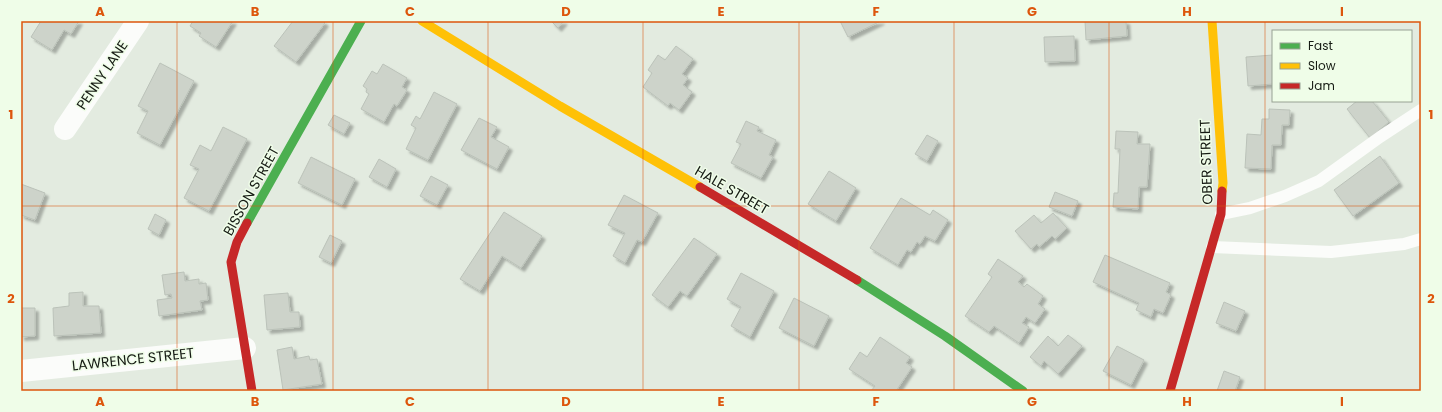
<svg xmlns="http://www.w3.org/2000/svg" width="1442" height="412" viewBox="0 0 1442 412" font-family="Poppins,sans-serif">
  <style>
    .building { fill: #cdd3ca; stroke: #bbc2b9; filter: url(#shadow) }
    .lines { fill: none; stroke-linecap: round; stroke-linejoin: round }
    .lane { stroke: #fbfcfa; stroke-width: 12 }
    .street { stroke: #fbfcfa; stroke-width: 22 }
    .fast { stroke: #4caf50; stroke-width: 9 }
    .slow { stroke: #ffc107; stroke-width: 9 }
    .jam { stroke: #c62828; stroke-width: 9 }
    .grid { fill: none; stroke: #dd560c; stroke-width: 1; stroke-opacity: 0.55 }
    .labels { text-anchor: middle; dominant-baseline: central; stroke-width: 3; stroke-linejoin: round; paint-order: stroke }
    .street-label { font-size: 14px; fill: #151a13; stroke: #effde8 }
    .neatline { fill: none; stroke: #dd560c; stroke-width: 1.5 }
    .grid-label { font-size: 13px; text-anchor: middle; font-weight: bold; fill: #dd560c }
  </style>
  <defs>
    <filter id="shadow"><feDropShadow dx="3.5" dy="3.5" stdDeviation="1" flood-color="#0004"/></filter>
  </defs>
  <rect width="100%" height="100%" fill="#e3ebe0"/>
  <path class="building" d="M41,21h38l-8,13 -7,-4 -12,20 -21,-13z
    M193,21h40l-17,26 -17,-11 2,-3 -11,-7z
    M293,21h30l2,2 -29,39 -22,-16z
    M551,21h13l-6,7z
    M840,21h41l-33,16z
    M1085,21h41l1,15 -41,4z
    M1074,36l1,25 -30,1 -1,-25z
    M676,46l17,13 -11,15 6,4 -5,7 9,7 -13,18 -9,-7 -2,3 -25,-19 9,-14 -4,-3 10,-15 7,5z
    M1273,55v29l-25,2 -2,-29z
    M160,63l34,18 -34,64 -23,-12 11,-22 -10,-5z
    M383,64l24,14 -5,9 5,3 -10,16 -3,-2 -10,18 -23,-13 8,-15 -3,-2 1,-3 -4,-3 9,-15 5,3z
    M434,92l23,12 -29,56 -22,-11 10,-21 -5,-3 5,-9 4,3z
    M1357,101h15l17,21 -19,16 -23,-29z
    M1269,109l21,1 -1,15h-7l-1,20h-9l-1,24 -26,-1 2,-34 14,1 1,-16h7z
    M334,115l16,8 -6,11 -16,-9z
    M479,118l18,9 -6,10 18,10 -12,22 -36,-19z
    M746,121l13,6 -2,4 19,9 -7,15 4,2 -12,21 -30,-15 10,-19 -5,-2z
    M223,127l24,12 -38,72 -25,-13 15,-29 -9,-4 10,-20 11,6z
    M1116,131l22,1 -1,12h13l-3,43h-8l-1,22 -25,-2 1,-14h4l2,-44h-5z
    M927,135l11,6 -11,20 -12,-7z
    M1380,156l19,27 -46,33 -19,-26z
    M311,157l44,22 -13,26 -44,-22z
    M379,159l17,10 -9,18 -18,-10z
    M829,171l27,17 -20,33 -28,-17z
    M431,176l17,9 -11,20 -17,-9z
    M21,184l24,9 -10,27 -14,-5z
    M1055,192l23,9 -6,15 -23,-9z
    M624,195l34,18 -16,29 -5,-2 -12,23 -12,-7 12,-23 -17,-8z
    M901,198l29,17 3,-5 15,10 -13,21 -10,-5 -5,8 -3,-2 -6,10 -4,-2 -9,15 -28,-17z
    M504,212l38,24 -21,32 -19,-12 -22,35 -20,-12z
    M1053,213l14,15 -12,11 -3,-3 -13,11 -2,-3 -6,5 -16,-18 19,-16 7,8z
    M155,214l11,6 -7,15 -11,-6z
    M330,235l12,6 -11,22 -12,-6z
    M694,238l23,16 -30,42 -7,-5 -12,16 -16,-12z
    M1105,255l65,28 -4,9 5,3 -8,18 -9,-4 -3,8 -15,-7 3,-7 -46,-21z
    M998,259l25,17 -5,6 6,5 3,-3 16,12 -5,8 7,5 -10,14 -9,-6 -4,6 7,4 -10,16 -25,-17 -5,6 -24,-16 27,-39 -4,-3z
    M184,272l1,9 14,-2v5l7,-1 2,17 -8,1 2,9 -43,6 -2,-16 15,-2 -1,-4 -6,1 -3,-20z
    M741,273l33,18 -24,46 -19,-11 10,-19 -14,-8z
    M83,292v14h16l2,27 -47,3 -1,-28 16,-2v-13z
    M288,293l2,19h9l1,15 -33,3 -3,-35z
    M794,298l35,18 -15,30 -35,-18z
    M1224,302l21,9 -9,20 -20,-8z
    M21,308h14v28l-14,1z
    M1068,335l14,11 -24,28 -14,-13 -3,5 -11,-9 18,-21 10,10z
    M880,337l30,20 -4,6 6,4 -16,24h-25l4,-5 -26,-17 11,-17 7,5z
    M1117,346l27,14 -13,25 -28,-14z
    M292,347l2,12 15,-3 1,4 7,-1 5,25 -39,6 -6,-40z
    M1224,371l16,6 -5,14h-18z"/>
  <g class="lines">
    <path class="lane" d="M1221,214l29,-6 35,-12 34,-15 61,-44 41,-27
      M1212,247l119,5 73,-8 17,-5"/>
    <path class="street" d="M65,129l73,-108
      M21,371l224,-23"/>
    <path class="fast" d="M247,223l114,-202
      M857,280l88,56 78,55"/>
    <path class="slow" d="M422,21l138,85 140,81
      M1212,21l11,162 -1,8"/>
    <path class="jam" d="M700,187l157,93
      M247,223l-10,19 -6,20 21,129
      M1170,391l51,-177 1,-23"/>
  </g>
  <path class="grid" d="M177,21v370M333,21v370M488,21v370M643,21v370M799,21v370M954,21v370M1109,21v370M1265,21v370M21,206h1400"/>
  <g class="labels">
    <g class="street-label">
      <text transform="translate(102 75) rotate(-56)">PENNY LANE</text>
      <text transform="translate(1206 162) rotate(-92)">OBER STREET</text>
      <text transform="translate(732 190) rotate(30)">HALE STREET</text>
      <text transform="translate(251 191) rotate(-61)">BISSON STREET</text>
      <text transform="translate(133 359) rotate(-6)">LAWRENCE STREET</text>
    </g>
  </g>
  <rect width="1442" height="412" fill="none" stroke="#effde8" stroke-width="44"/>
  <rect x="1272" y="30" width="140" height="72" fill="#effde8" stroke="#98a293"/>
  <rect x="1280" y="43" width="20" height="6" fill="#4caf50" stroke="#98a293"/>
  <text x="1308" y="50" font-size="12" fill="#151a13">Fast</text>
  <rect x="1280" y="63" width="20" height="6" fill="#ffc107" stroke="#98a293"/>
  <text x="1308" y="70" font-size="12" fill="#151a13">Slow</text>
  <rect x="1280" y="83" width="20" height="6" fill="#c62828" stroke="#98a293"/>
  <text x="1308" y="90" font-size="12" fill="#151a13">Jam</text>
  <rect x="22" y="22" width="1398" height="368" class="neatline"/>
  <g class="grid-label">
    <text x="100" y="16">A</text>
    <text x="255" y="16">B</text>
    <text x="410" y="16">C</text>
    <text x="566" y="16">D</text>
    <text x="721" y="16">E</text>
    <text x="876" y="16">F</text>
    <text x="1032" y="16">G</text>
    <text x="1187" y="16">H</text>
    <text x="1342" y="16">I</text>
    <text x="11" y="119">1</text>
    <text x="1431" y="119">1</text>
    <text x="11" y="303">2</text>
    <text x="1431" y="303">2</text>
    <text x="100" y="406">A</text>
    <text x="255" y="406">B</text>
    <text x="410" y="406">C</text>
    <text x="566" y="406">D</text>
    <text x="721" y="406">E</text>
    <text x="876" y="406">F</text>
    <text x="1032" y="406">G</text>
    <text x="1187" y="406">H</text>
    <text x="1342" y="406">I</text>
  </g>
</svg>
